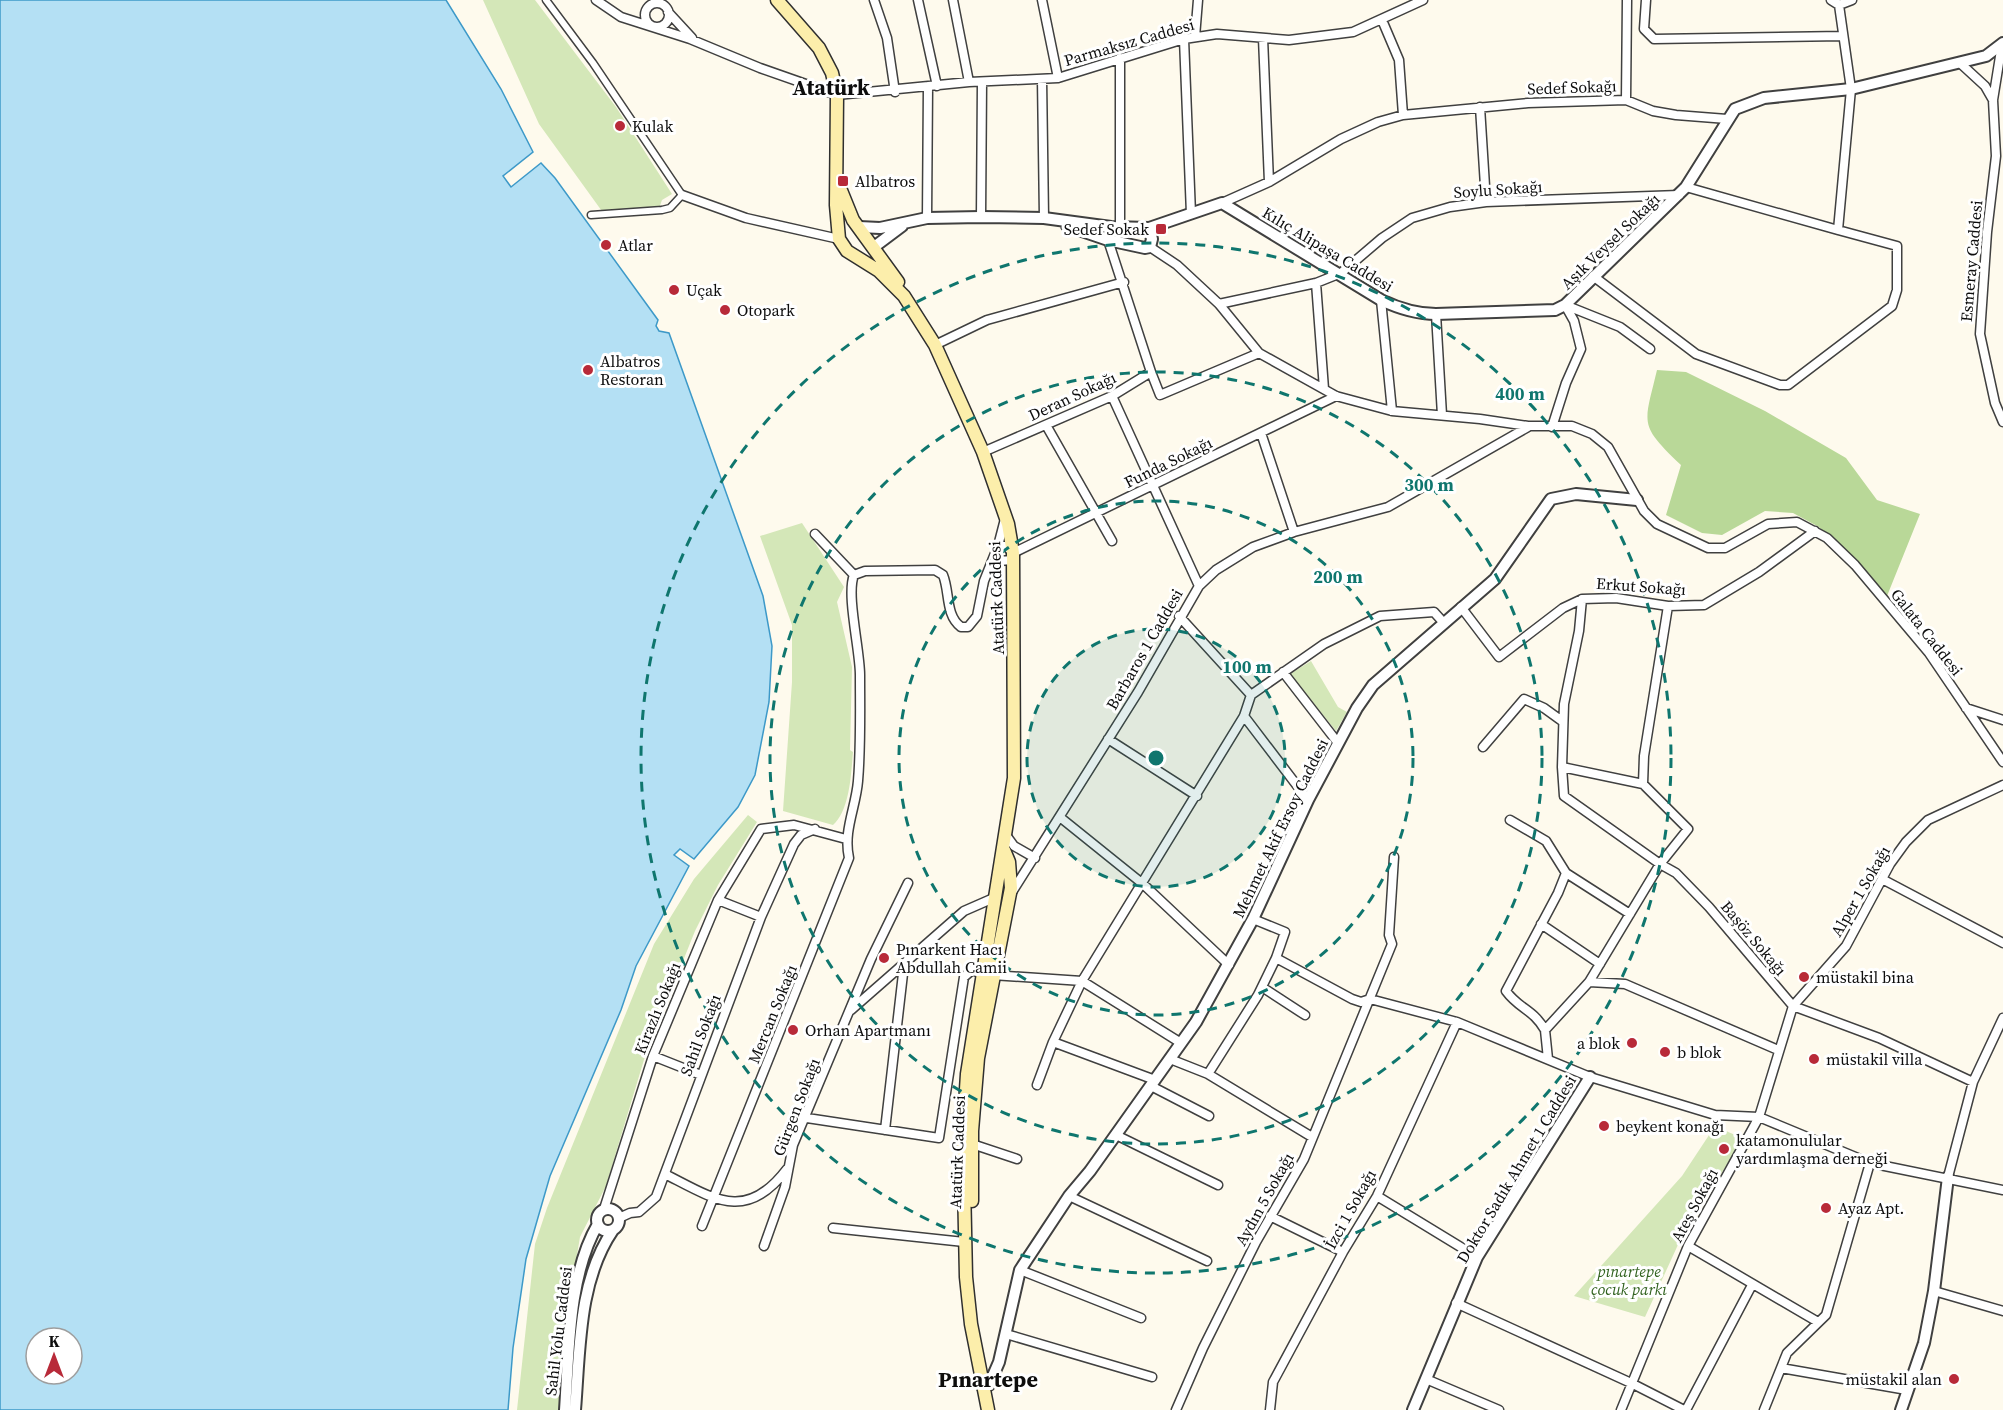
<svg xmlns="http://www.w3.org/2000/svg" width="2003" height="1410" viewBox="0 0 2003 1410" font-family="'Source Serif 4',serif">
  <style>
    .green { fill: #d4e7b8 }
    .forest { fill: #b9d898 }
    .water { fill: #b4e0f4; stroke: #3d99c8; stroke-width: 1.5; fill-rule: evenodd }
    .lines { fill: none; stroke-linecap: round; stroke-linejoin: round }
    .pedestrian-casing { stroke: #404040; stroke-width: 9 }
    .minor-casing { stroke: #404040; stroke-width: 11 }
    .tertiary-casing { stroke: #404040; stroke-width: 14 }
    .secondary-casing { stroke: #2f2f2f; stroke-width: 15 }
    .pedestrian { stroke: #fff; stroke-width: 6 }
    .minor { stroke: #fff; stroke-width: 8 }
    .tertiary { stroke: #fff; stroke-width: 10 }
    .secondary { stroke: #fceeab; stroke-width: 12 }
    .ring { fill: none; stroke: #0f766e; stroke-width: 3; stroke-dasharray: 10 8 }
    .poi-dot { fill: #b82a39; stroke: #fff; stroke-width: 2 }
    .labels { text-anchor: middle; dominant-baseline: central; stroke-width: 6; stroke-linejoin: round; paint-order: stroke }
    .street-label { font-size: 16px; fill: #0d0d0d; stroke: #fff }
    .poi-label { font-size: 16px; fill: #0d0d0d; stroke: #fff; text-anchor: start }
    .park-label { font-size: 16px; font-style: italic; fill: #31621f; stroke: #fff }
    .district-label { font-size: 22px; font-weight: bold; fill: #0d0d0d; stroke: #fff }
    .centre { fill: #0f766e; stroke: #fff; stroke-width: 3 }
    .ring-label { font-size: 18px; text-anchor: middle; font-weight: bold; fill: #0f766e; stroke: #fff; stroke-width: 6; stroke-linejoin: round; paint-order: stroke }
  </style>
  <rect width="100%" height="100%" fill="#fefaed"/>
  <path class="green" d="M483,0h52l81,107 56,87 -10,6 -4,11 -54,3 -65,-90z
    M802,523l42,64 -7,15 15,65 -2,83 3,2c-2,22 -3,58 -20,73l-50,-14 9,-129v-57l-32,-89z
    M1311,661l27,46 9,5 -11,19 -46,-57z
    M748,815l9,7 -39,63 -23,46 -49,122 -40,133 -26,51 -18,108 -3,65h-42l18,-166 12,-36 107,-264 40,-65z
    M1715,1126l29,13 -57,86 -42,92 -71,-21 108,-120z"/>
  <path class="forest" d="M1657,370l29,2 79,39 81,47 31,42 43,14 -33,82 -68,-69 -26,-14 -28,-2 -43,24 -20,-2 -36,-18 15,-50c-43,-41 -37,-40 -24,-95z"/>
  <path class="water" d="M0,0h446l55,89 32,63 -30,24 8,11 30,-24 14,15 103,142 -2,6 3,5 10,2 94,263 9,50 -3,56 -14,73 -17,32 -44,52 -14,-10 -6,6 15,11 -53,100 -15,44 -71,166 -24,83 -13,89 -5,62h-508zM36,1338h36v36h-36z"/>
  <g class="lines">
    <g class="pedestrian-casing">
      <path id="pedestrian" d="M546,0l47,63 89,132 -12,13 -8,2 -71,5"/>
    </g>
    <g class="minor-casing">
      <path id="minor" d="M596,0l25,17 69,22 70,29 77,27 132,-13 89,-4 126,-39 33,-5 72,6 64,-8 70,-32
        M874,0l13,38 8,54
        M918,0l19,86
        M953,0l16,82
        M1042,0l16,78
        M1646,0l-2,29 10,10 189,-3
        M645 15a12 12 0 1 1 24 0a12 12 0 1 1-24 0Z
        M1839,5l13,-5
        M668,12l24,26
        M1382,20l17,40 4,55
        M1195,37l3,-37
        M1263,38l6,144
        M1184,39l7,175
        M2002,44l-9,56 3,56 -9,76 -7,102 15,69 8,19
        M1960,63l25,23 8,14
        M1042,79l2,139
        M1626,100l1,-100
        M1480,107l6,95
        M1686,187l152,43
        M682,195l64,23 93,21
        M1222,203l47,-21 72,-43 37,-17 25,-7 125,-12 98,-3 27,11 23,4 51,4
        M981,217l1,-135
        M927,218l1,-132
        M1120,227v-169
        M1108,240l43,132
        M1150,247l27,18 42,39 40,49 77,43 56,15 88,8 48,7h44l20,8 16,13 36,64 13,13 51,24h17l43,-24 29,-2 30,16 28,27 74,88 74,109
        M1593,276l103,78 84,31h8l104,-79 5,-16v-44l-59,-16 13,-141 -12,-84 -8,-5
        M1316,283l8,106
        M1381,300l11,111
        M1219,304l97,-21 25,-10 41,-35 30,-20 38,-11 36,-5 193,-7
        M1565,305l55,22 30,22
        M1436,314l6,101
        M935,345l52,-25 137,-38
        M1112,396l87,190
        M1046,425l66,116
        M1552,427l14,-44 15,-34 -7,-28 -9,-16
        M1261,433l33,99
        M983,452l129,-56 39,-24 9,23 99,-42
        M815,534l39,41
        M998,546h8l7,7 323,-157
        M990,568l7,-7 17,-1
        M854,575l11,-4 70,-1 8,5c7,17 2,40 18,52h7l9,-11 7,-35 14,-35 7,-27
        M1461,607l38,50 64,-49 19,-9 34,-1 52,8 36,-1 55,-33 56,-41
        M1179,616l72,79
        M1283,672l55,71
        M1251,695l73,-51 56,-28 54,-4 9,10
        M1966,708l37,12
        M1244,716l64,84
        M1108,739l89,57
        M1483,747l41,-48 20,9 18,13
        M1562,767l2,-63 15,-73 3,-32
        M1643,784l1,-28 24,-150
        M1061,818l82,66 86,81
        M1510,820l36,21 20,32 64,41
        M1006,835l8,11 21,12
        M1882,879l121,64
        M1012,892l126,-200 61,-106 17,-16 37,-23 41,-15 94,-25 140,-80
        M718,900l43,17
        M1541,924l59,40
        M1276,958l76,41 9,3 9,-3
        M992,975l90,6 99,62
        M1589,982l36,2 153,66
        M1262,987l43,28
        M1370,999l87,23 133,55 125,38 44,2 111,46 133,27
        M851,1010l113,-99 32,-14
        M1545,1030c-12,-21 -26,-21 -39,-39l52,-98 8,-20
        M1053,1042l102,38
        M653,1056l48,19
        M1170,1059l38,15 50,-79 18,-37 9,-26 -32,-13
        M1548,1059l-3,-29 44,-48 71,-118 28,-35 -45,-45 -81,-17 2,29 96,68 16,9 33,34 84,99 86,32 94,44
        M1208,1074l104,63
        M1037,1085l16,-43 29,-61 162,-265 7,-21
        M1151,1086l58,30
        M807,1118l132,20 25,-161 8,-7 10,4
        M885,1130l19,-165
        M1116,1135l102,50
        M972,1144l45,15
        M665,1174c49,25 81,49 122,-5
        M1948,1177l25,-95 30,-64
        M1069,1196l138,65
        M1377,1196l100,61
        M604,1209l49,-153 65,-156 43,-71 33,-4 52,14
        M1270,1216l73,36
        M619,1218l11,-5 9,-1 17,-15 105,-280 33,-73 7,-9 14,-6
        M702,1226l147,-368c-6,-27 7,-51 9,-77 3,-35 2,-71 2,-106 0,-25 -14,-81 -6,-100
        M833,1228l131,14
        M764,1246l21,-59 8,-42 78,-186 37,-76
        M1688,1246l130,76
        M1020,1270l121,48
        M1934,1291l69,20
        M1456,1303l175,80 53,27
        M1006,1334l146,43
        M1781,1368l126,22
        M1426,1379l73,31
        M1176,1410l27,-62 53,-106 48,-83 88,-215 -3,-9 5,-78
        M1270,1410l3,-28 70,-130 34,-56 80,-174
        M1621,1410l67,-164 71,-129 34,-111 53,-60 44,-82 16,-22 22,-22 75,-35
        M1686,1410l66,-125
        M1764,1410l23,-57 39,-38 44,-152"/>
    </g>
    <g class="tertiary-casing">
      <path id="tertiary" d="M1067,226l41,14 37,8 5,-1 2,-8 -3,-11
        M859,227l21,1 47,-10 54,-1 63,1 67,9 38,1 73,-25 159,97c19,9 35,14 55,14l119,-4 10,-5 121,-118 49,-78 29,-11 87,-9 135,-33 17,-13
        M874,247l28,-21
        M597 1220a11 11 0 1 1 22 0a11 11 0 1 1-22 0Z
        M982,1386l7,-1 10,-23 21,-92 49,-74 21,-25 106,-149 57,-103 55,-119 49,-92 16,-23 122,-106 56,-80 25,-5 61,6
        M565,1410c4,-59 3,-135 33,-186
        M575,1410c5,-60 3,-129 38,-180
        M1413,1410l64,-153 113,-180
        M1901,1410l23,-67 10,-52 14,-114"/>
    </g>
    <g class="secondary-casing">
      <path id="secondary" d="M777,0l42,48 13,25 5,22 -1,110 3,34 8,12 32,20 25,25 31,49 48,107 25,72 5,29 1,225 -47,296 -4,62 3,141 5,47 17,86
        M840,188l13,32 45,62
        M972,1201v-70l6,-73 33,-170 -2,-26 -5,-12"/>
    </g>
    <use href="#pedestrian" class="pedestrian"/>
    <use href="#minor" class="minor"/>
    <use href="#tertiary" class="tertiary"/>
    <use href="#secondary" class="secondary"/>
  </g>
  <circle cx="1156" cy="758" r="129" fill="#0f766e" fill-opacity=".12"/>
  <g class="ring">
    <circle cx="1156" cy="758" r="129"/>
    <circle cx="1156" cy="758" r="257"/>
    <circle cx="1156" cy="758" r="386"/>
    <circle cx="1156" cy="758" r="515"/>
  </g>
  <g class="poi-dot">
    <circle cx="620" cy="126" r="6"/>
    <rect x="837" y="175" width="12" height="12" rx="3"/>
    <rect x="1155" y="223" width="12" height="12" rx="3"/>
    <circle cx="606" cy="245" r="6"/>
    <circle cx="674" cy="290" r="6"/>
    <circle cx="725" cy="310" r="6"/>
    <circle cx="588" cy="370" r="6"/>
    <circle cx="884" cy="958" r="6"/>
    <circle cx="1804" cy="977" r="6"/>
    <circle cx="793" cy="1030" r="6"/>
    <circle cx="1632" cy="1043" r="6"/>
    <circle cx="1665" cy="1052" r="6"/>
    <circle cx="1814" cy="1059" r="6"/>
    <circle cx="1604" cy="1126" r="6"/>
    <circle cx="1724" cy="1149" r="6"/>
    <circle cx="1826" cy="1208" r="6"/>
    <circle cx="1954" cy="1379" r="6"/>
  </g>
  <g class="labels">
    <g class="street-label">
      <text transform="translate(1129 42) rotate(-16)">Parmaksız Caddesi</text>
      <text transform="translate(1572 87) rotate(-2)">Sedef Sokağı</text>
      <text transform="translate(1498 189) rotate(-4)">Soylu Sokağı</text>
      <text transform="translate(1610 241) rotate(-44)">Aşık Veysel Sokağı</text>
      <text transform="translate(1328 249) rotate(31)">Kılıç Alipaşa Caddesi</text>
      <text transform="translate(1971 261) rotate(-85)">Esmeray Caddesi</text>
      <text transform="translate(1072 396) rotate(-25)">Deran Sokağı</text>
      <text transform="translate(1168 462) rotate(-26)">Funda Sokağı</text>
      <text transform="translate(1641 586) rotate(4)">Erkut Sokağı</text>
      <text transform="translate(996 598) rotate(-92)">Atatürk Caddesi</text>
      <text transform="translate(1927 632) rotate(52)">Galata Caddesi</text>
      <text transform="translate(1144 649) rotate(-60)">Barbaros 1 Caddesi</text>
      <text transform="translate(1280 828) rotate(-64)">Mehmet Akif Ersoy Caddesi</text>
      <text transform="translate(1860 891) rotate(-60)">Alper 1 Sokağı</text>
      <text transform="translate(1754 938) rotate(50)">Başöz Sokağı</text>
      <text transform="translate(657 1008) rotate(-68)">Kirazlı Sokağı</text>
      <text transform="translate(772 1014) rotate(-68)">Mercan Sokağı</text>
      <text transform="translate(700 1035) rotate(-69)">Sahil Sokağı</text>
      <text transform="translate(796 1107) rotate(-69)">Gürgen Sokağı</text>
      <text transform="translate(957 1152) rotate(-88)">Atatürk Caddesi</text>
      <text transform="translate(1516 1169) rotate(-59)">Doktor Sadık Ahmet 1 Caddesi</text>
      <text transform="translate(1264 1199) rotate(-61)">Aydın 5 Sokağı</text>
      <text transform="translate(1694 1205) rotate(-62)">Ateş Sokağı</text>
      <text transform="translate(1350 1209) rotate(-61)">İzci 1 Sokağı</text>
      <text transform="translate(558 1331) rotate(-83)">Sahil Yolu Caddesi</text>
    </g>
    <g class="poi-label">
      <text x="632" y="126">Kulak</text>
      <text x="855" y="181">Albatros</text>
      <text x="1149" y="229" text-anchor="end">Sedef Sokak</text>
      <text x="618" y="245">Atlar</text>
      <text x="686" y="290">Uçak</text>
      <text x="737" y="310">Otopark</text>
      <text x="600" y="361">Albatros<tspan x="600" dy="18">Restoran</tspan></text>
      <text x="896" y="949">Pınarkent Hacı<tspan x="896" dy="18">Abdullah Camii</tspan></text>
      <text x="1816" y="977">müstakil bina</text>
      <text x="805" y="1030">Orhan Apartmanı</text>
      <text x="1620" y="1043" text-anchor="end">a blok</text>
      <text x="1677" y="1052">b blok</text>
      <text x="1826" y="1059">müstakil villa</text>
      <text x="1616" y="1126">beykent konağı</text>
      <text x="1736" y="1140">katamonulular<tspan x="1736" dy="18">yardımlaşma derneği</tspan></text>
      <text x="1838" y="1208">Ayaz Apt.</text>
      <text x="1942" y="1379" text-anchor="end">müstakil alan</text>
    </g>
    <g class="park-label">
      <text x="1629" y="1271">pınartepe<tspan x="1629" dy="18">çocuk parkı</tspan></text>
    </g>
    <g class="district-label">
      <text x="831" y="87">Atatürk</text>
      <text x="988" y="1379">Pınartepe</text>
    </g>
  </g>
  <circle cx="1156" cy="758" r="9" class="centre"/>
  <g class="ring-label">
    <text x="1520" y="400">400 m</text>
    <text x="1429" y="491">300 m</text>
    <text x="1338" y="583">200 m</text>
    <text x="1247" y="673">100 m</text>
  </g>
  <g transform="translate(54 1356)"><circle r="28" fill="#ffffff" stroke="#9e9e9e" stroke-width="1.5"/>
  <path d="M0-4.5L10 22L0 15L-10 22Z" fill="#b82a39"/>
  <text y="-9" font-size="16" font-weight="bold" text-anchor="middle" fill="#0d0d0d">K</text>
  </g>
</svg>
